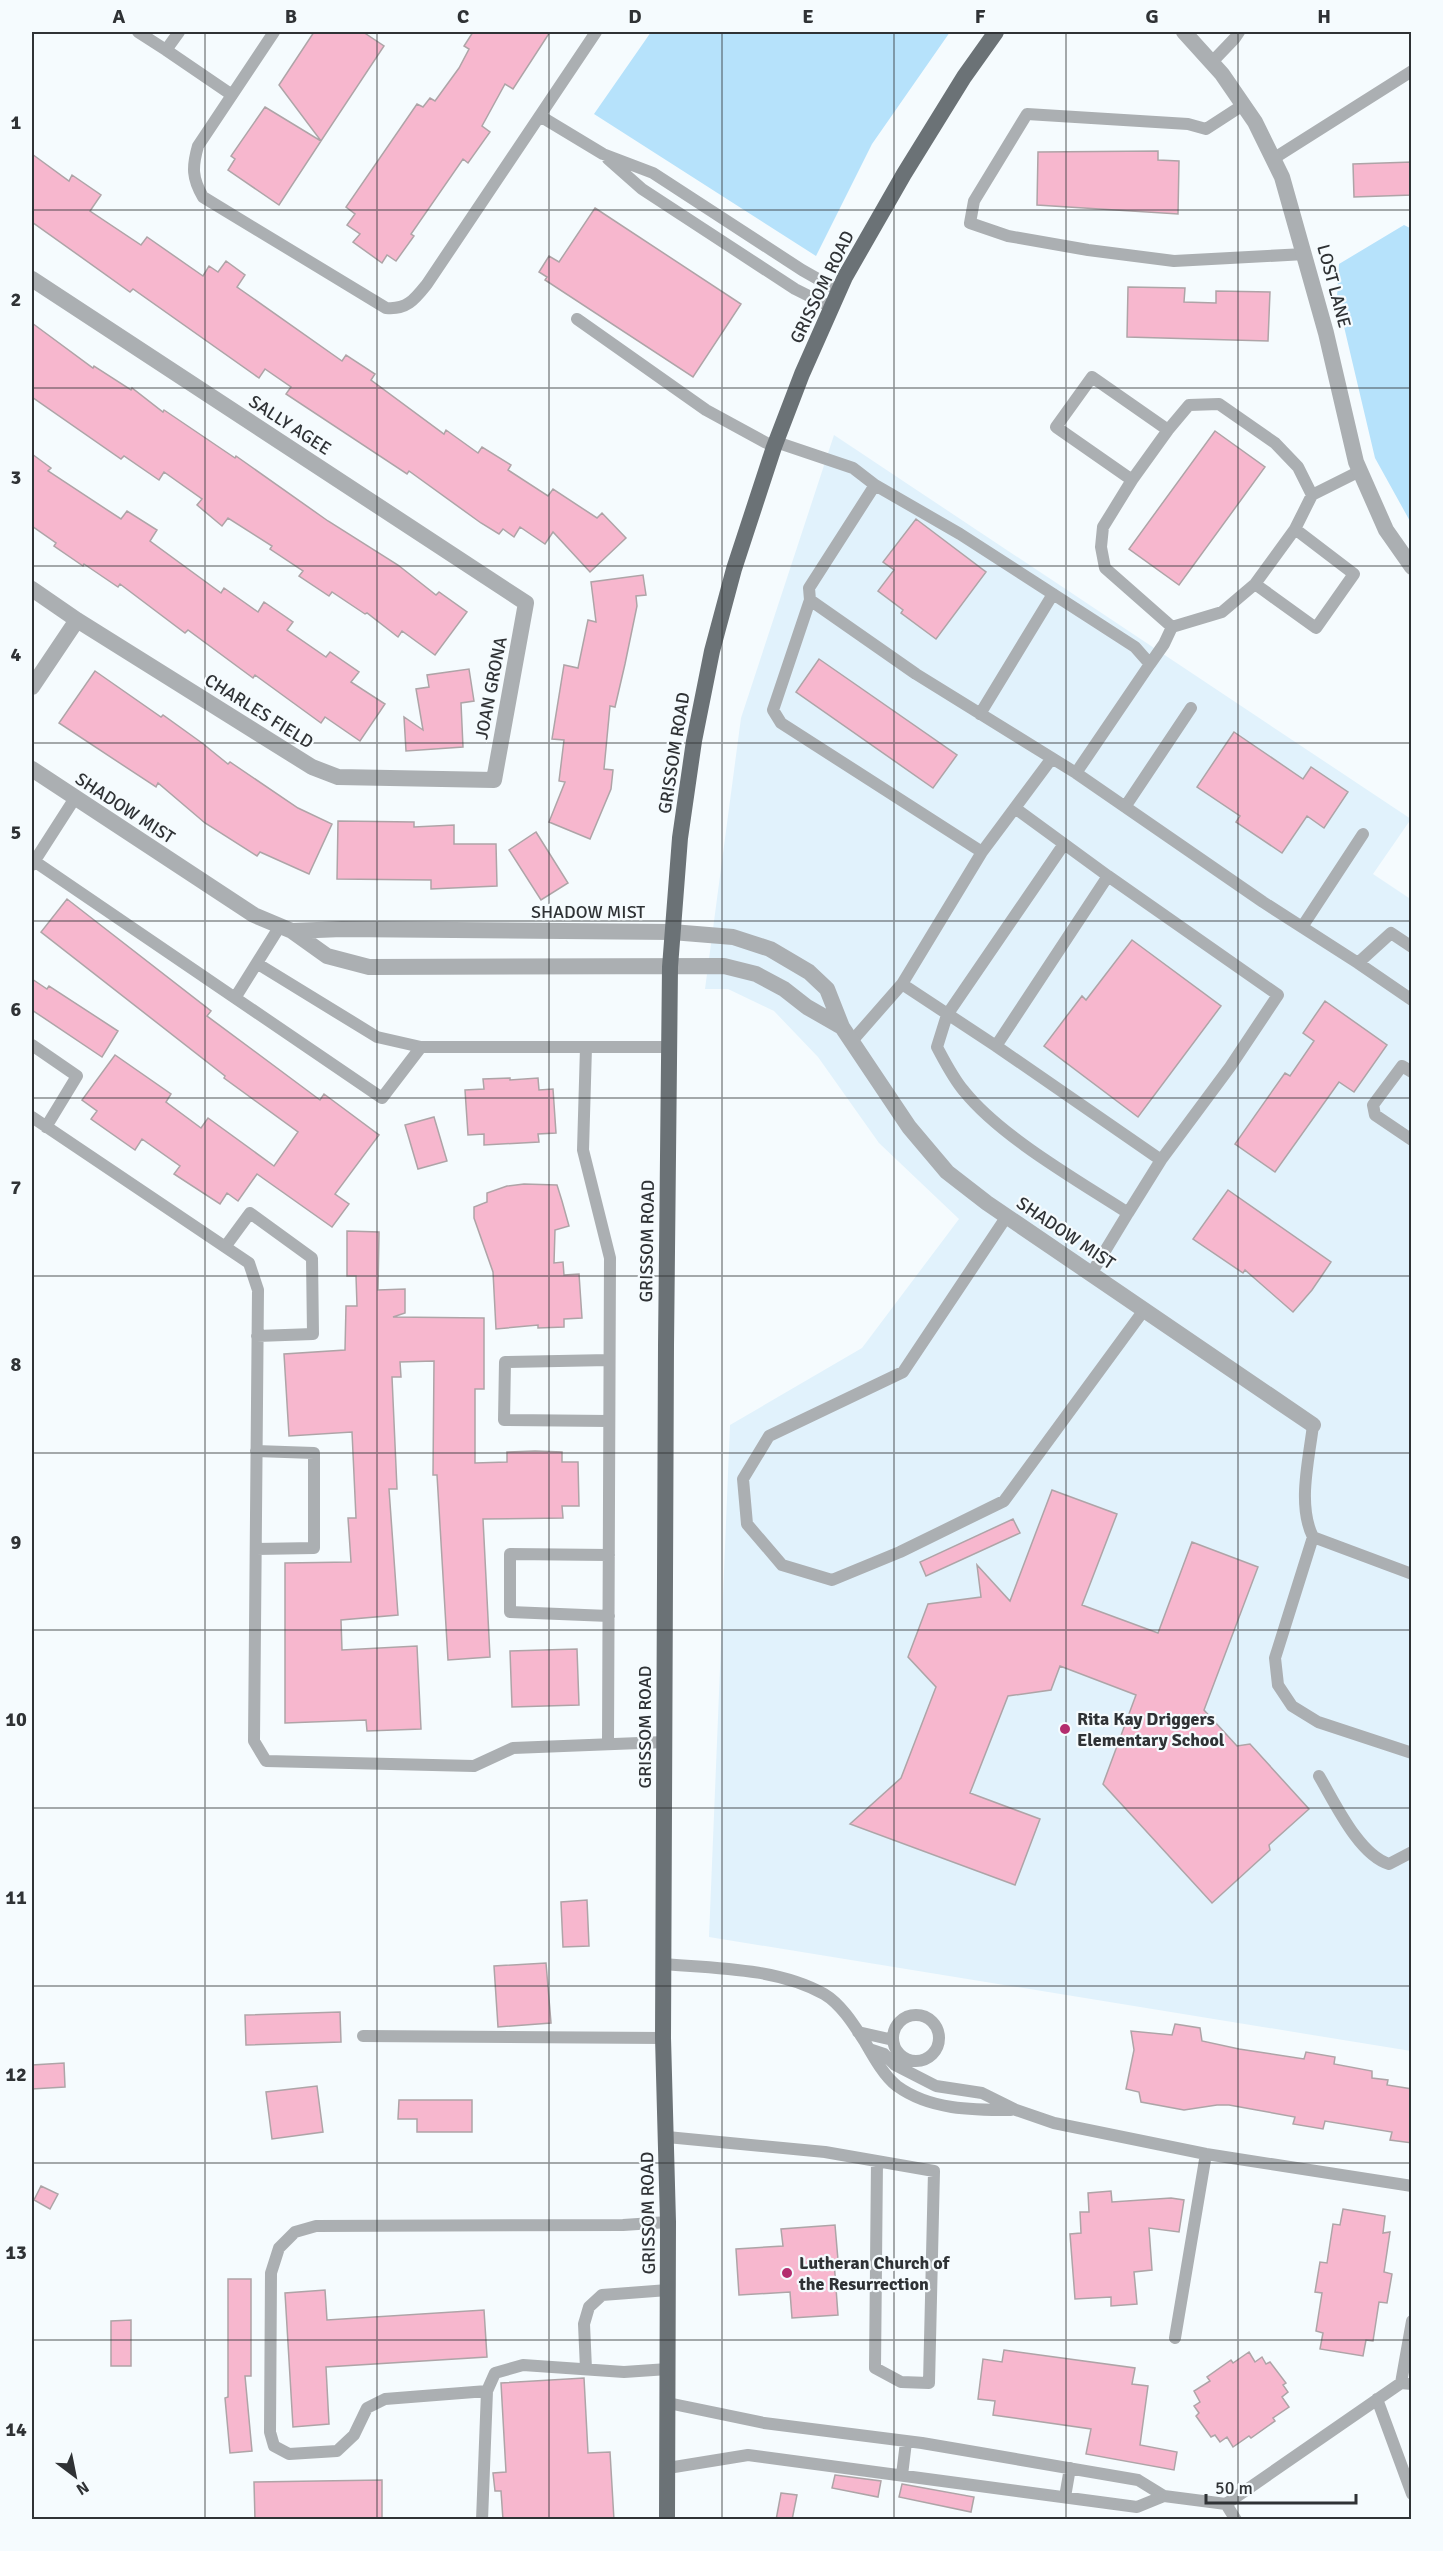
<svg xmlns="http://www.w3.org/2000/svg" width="1443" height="2551" viewBox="0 0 1443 2551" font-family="Signika,sans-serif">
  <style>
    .built { fill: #e1f2fc }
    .green { fill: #b6e2fb }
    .building { fill: #f7b7ce; stroke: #aea4a7; stroke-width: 1.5 }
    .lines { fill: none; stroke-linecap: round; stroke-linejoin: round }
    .service { stroke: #abafb2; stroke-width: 12 }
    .minor { stroke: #abafb2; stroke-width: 16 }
    .primary { stroke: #6b7276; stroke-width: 16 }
    .grid { fill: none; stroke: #2f3235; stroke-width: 1.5; stroke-opacity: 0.55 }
    .poi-dot { fill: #b32c6e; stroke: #f5fbfe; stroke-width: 2 }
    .labels { text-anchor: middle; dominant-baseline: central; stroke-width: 4.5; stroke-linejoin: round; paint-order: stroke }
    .street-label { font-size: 18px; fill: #2f3235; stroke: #f5fbfe }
    .poi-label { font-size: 18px; font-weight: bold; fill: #2f3235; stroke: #f5fbfe; text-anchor: start }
    .neatline { fill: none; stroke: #2f3235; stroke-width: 2 }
    .grid-label { font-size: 20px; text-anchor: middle; font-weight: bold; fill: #2f3235 }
  </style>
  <rect width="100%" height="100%" fill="#f5fbfe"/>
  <path class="built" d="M834,435l577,384 -38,55 39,26 -1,1151 -702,-114 21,-512 132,-77 97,-129 -80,-76 -61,-86 -44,-46 -46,-22h-23l36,-271z"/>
  <path class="green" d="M651,32h299l-78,112 -56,112 -222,-142z
    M1404,225l8,4 -1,294 -36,-65 -38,-161 2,-33z"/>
  <path class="building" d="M314,32h49l21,14 -63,95 -42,-56z
    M473,32h77l-37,57 -8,-5 -23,42 8,6 -22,31 -5,-4 -52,75 3,2 -18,25 -9,-6 -5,8 -29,-21 7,-8 -13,-9 8,-11 -9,-7 71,-103 6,3 7,-9 5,3 24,-33 10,-19 -5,-3z
    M265,107l56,34 -42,64 -51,-35 7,-11 -4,-3z
    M1158,151v9l21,1 -1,53 -141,-9 1,-53z
    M32,154l37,27 3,-6 29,20 -11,16 51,34 6,-8 56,39 6,-10 9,6 8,-11 19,14 -8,12 105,74 4,-6 29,19 -4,6 73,54 2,-4 32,23 4,-6 29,18 -3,5 40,26 5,-7 44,29 5,-5 24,25 -36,34 -37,-40 -8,12 -25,-17 -6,10 -11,-8 -4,5 -18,-11 -72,-52 -2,3 -121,-80 5,-7 -26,-18 -6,9 -126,-89 -3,3 -98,-70z
    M1412,162v33l-58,2 -1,-33z
    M595,208l146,96 -48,73 -148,-97 2,-3 -8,-5 10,-16 10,6z
    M1128,287l57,1 -1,14 32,1v-12l54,1 -2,49 -141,-4z
    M32,323l61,45 1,-2 37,24 1,-2 31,24 1,-2 71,48 1,-2 92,65 70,44 38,30 3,-3 28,20 -32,43 -33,-24 -4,6 -31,-24 -2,1 -33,-22 -3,4 -30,-20 4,-5 -33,-22 2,-3 -44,-28 -6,8 -25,-21 5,-6 -38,-27 -5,8 -35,-24 -3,3 -89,-62z
    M1215,431l50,36 -86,118 -50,-36z
    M32,454l19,14 -3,3 73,48 6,-8 30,19 -7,11 71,52 3,-5 34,24 6,-10 29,20 -6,8 39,27 4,-5 29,20 -8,10 34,22 -25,37 -35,-24 -4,6 -66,-48 -2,3 -65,-48 -3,3 -65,-49 -2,3 -34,-23 -1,2 -29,-20 2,-3 -24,-17z
    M916,519l70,53 -50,67 -35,-26 2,-3 -25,-19 16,-21 -11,-8z
    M643,575l3,20 -10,1 1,10 -12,58 -10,43 -5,-1 -6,63 9,1 -2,19 -21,50 -41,-17 16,-40 -6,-1 5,-41 -12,-1 12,-74 14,3 10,-48 8,2 -5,-40z
    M819,659l138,96 -24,33 -137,-96z
    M469,669l5,32 -13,2 2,44 -57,4 -2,-34 19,13 -7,-41 13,-2 -2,-12z
    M95,671l66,46 2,-2 39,28 26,21 2,-2 68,46 34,16 -23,50 -49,-22 -3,4 -52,-33 -47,-40 -2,4 -97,-64z
    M1234,732l69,47 8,-12 37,25 -24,36 -17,-12 -25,37 -46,-31 4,-6 -43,-29z
    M338,821l76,1v5l40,-2v19h42l1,42 -66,3v-9l-94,-1z
    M536,832l32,51 -27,17 -32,-50z
    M67,899l144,112 -4,5 113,84 4,-6 55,41 -44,59 14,10 -17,23 -75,-53 -19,27 -11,-8 -7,11 -46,-30 6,-8 -38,-27 -7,11 -44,-31 6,-8 -15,-11 33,-45 56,39 -5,8 35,26 7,-10 66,48 24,-34 -74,-54 1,-2 -184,-144z
    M1132,940l89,66 -83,111 -94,-71 38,-50 4,4z
    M32,979l15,10 2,-3 69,45 -16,26 -70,-47z
    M1325,1001l62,44 -33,47 -15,-10 -64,90 -40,-28 50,-71 5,3 24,-35 -11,-8z
    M510,1078v2l28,-2 1,12 14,-1 3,44 -18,1 1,8 -55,3v-11l-16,1 -3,-45 19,-1 -1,-10z
    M434,1117l13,44 -29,8 -13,-44z
    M524,1184l33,1 5,16 7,25 -14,4 -1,33 9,-1 1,13 15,-1 3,44 -18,1v8l-26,1v-3l-42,4 -3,-57 -19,-54v-11l13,-5v-9l20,-7z
    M1228,1190l103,72 -19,28 -19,22 -48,-42 -2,3 -50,-34z
    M347,1231l32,1 -1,58 27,-1v24l-12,4 91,1v71h-9v74l32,-1v-10l28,-1 27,1v10h16l1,44h-17l1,12 -80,1 7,138 -42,3 -11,-185h-4l1,-114 -34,1 1,15h-9l5,112h-8l9,126 -57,5 1,30 75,-4 4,83 -54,2 -1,-11 -81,3v-160l66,-1 -3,-44h8l-4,-86 -63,4 -5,-82 61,-4 1,-44h11l-1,-30h-9z
    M1052,1490l65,24 -35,91 76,28 34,-91 66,25 -54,143 33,36 13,-2 59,65 -40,36 1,5 -58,53 -109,-119 33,-89 -76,-29 -9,24 -43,6 -38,97 70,26 -25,66 -165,-61 51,-46 35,-91 -28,-30 20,-53 53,-7 -4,-32 33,36z
    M1013,1519l7,14 -94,43 -6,-14z
    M577,1649l2,56 -67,2 -2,-56z
    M587,1900l2,46 -26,1 -2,-45z
    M546,1963l5,60 -53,4 -4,-61z
    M340,2012l1,30 -95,3 -1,-30z
    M1175,2024l25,4 2,13 37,8 65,10 2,-7 29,5 -1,7 38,7v7l16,2 -1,5 25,4v54l-22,-3 2,-8 -67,-11 -2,8 -30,-5 2,-7 -66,-12h-12l-33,5 -43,-8 -2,-10 -13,-3 8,-39 -3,-19 41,4z
    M64,2063l1,24 -33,2v-24z
    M317,2086l6,46 -51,7 -6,-47z
    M399,2100h73v32h-55v-13h-19z
    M41,2186l17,8 -8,15 -16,-9z
    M1111,2191l1,11 59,-4 13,2 -5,32 -30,-4 3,42 -18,2 3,32 -26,2v-9l-36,2 -5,-65 11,-1 -1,-21h9l-1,-19z
    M1343,2209l42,7 -2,17 7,-1 -6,40 8,2 -5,29 -8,-1 -6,39 -7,-1 -3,16 -43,-7 3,-16 -7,-2 6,-38 -7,-1 5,-30 7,1 6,-39 7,1z
    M835,2225l3,35 -4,1 4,54 -46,3 -2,-26 -51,3 -3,-46 47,-3 -2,-17z
    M228,2279h23v97h-6l7,75 -22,2 -5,-55 3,-1z
    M325,2290l2,30 157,-10 3,47 -161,10 3,57 -36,3 -8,-134z
    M131,2320v46h-20v-45z
    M1004,2350l131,18 -3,16 16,2 -8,59 37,7 -3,18 -88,-16 5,-25 -98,-14 2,-14 -17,-2 5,-40 19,3z
    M1249,2352l6,10 7,-5 4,7 4,-2 16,21 -3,2 5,7 -6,5 7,10 -16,11 2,3 -24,17 -2,-2 -16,11 -6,-10 -7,5 -5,-7 -4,2 -15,-21 3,-3 -5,-7 6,-4 -6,-11 16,-10 -3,-4 24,-17 2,3z
    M584,2378l4,75 22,-1 4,68h-111l-2,-29h-6l-2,-18 13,-1 -5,-89z
    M835,2475l46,6 -3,16 -46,-9z
    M382,2480v40h-127l-1,-38z
    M902,2484l72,13 -3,15 -72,-15z
    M781,2493l16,2 -5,25h-16z"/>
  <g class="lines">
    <path class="service" d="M138,32l28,18 13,-18
      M274,32l-76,114c-6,21 -6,32 5,51l183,111c21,2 29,-9 41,-24l169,-252
      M166,50l66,45
      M1212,62l23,-24 4,-6
      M1243,105l-37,24 -18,-5 -161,-10 -53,87 -4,22 38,13 80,14 86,11 131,-7
      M540,116l63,38 50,19 149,97 37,21
      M608,159l34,30 153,100 36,18
      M1273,159l139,-88
      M577,319l129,91 68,37
      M776,442l77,26 22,17 85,49 175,113 15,17 -74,109 187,129 95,61 33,-30 21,14
      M1132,480l36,-50
      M875,485l-66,103 1,12 106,74 160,99
      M1312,495l48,-24
      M1255,584l40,-55
      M810,600l-37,110 8,13 201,129 70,-94
      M1150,664l14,-20 8,-17 50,-15 33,-28 61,44 38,-54 -59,-45 17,-34 -14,-28 -23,-24 -56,-39 -30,1 -21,25 -76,-53 -36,50 76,53 -29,47 -2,20 4,21 67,59
      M980,714l73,-120
      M1125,807l66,-99
      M1064,844l-117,171 -10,32c8,15 16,31 27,44 37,46 113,89 164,122l33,-53
      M982,852l-80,132 94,62 112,-170 -93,-68
      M34,861l348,237 39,-51
      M32,865l43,-67
      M1302,927l61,-93
      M1358,963l54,37
      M258,964l119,73 44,10h247
      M235,998l45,-72
      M852,1041l50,-57
      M32,1045l45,31 -31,51
      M996,1046l165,114 69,-93 48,-72 -170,-119
      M586,1047l-3,103 27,108 -2,486
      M1412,1072l-10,-6 -29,39 2,10 37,25
      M32,1117l217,146 9,27 -4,451 12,20 208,5 39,-18 152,-6
      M1007,1216l-104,156 -134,64 -26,43 4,45 35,41 50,15 68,-28 104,-51 140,-191
      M225,1247l25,-34 62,45 1,76 -56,2
      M1091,1274l37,-61
      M609,1421l-105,-1 1,-58 104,-2
      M1313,1425c-4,35 -16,80 0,112l99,37
      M1313,1537l-38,121 3,27 14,21 26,16 94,31
      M256,1549l58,-1v-95l-58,-2
      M609,1616l-99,-4v-58l99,1
      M1319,1776c16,27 40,79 70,88l23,-12
      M663,1964c51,4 115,4 161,30 17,10 30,31 41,48 8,14 19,34 32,44 33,24 75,24 114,24
      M893 2038a23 23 0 1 1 46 0a23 23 0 1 1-46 0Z
      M858,2032l35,8
      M363,2036l300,2
      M869,2049l15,5 11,11 41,21 46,7 34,17 38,13 152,31 206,32
      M667,2137l158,15 109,19 -5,212 -28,-1 -26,-14 2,-207
      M1175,2338l31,-184
      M586,2369l-2,-45 5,-17 13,-12 66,-5
      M1401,2383l11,-62
      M487,2391l-102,8 -18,9 -13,27 -17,16 -48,3 -15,-8 -4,-14 1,-159 8,-25 16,-16 21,-6 307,-1 45,-3
      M1377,2399l35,95
      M668,2403l96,20 158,20 216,37 26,16 62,8 175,-121 11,1
      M668,2468l80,-13 389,52 27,-11
      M902,2475l4,-33
      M1065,2497l5,-29
      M1226,2504l10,16
      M482,2520l5,-129 8,-18 28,-8 101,7 44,-3"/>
    <path class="minor" d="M1184,32l38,42 33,48 27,55 44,156 30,129 30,68 26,37
      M32,279l494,324 -32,177 -156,-3 -26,-10 -235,-147 -45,-31
      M32,687l45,-67
      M32,769l222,146 38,16 35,25 42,11 355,-1 32,8 28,15 23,18 35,20
      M292,931l50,-2 330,3 61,5 37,12 39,23 18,17 15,38 67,100 38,45 40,31 326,222"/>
    <path class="primary" d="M667,2520l1,-298 -5,-184 3,-692 4,-379 10,-129 14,-97 18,-90 22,-82 40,-122 28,-73 43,-97 59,-103 60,-97 32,-45"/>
  </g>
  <path class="grid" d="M205,32v2488M377,32v2488M549,32v2488M722,32v2488M894,32v2488M1066,32v2488M1238,32v2488M32,210h1380M32,388h1380M32,566h1380M32,743h1380M32,921h1380M32,1098h1380M32,1276h1380M32,1453h1380M32,1630h1380M32,1808h1380M32,1986h1380M32,2163h1380M32,2340h1380"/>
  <g class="poi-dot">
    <circle cx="1065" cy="1729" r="6"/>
    <circle cx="787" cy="2273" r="6"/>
  </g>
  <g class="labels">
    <g class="street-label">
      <text transform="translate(1334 286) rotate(75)">LOST LANE</text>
      <text transform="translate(822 287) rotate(-64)">GRISSOM ROAD</text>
      <text transform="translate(290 425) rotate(33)">SALLY AGEE</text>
      <text transform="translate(491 688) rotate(-79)">JOAN GRONA</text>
      <text transform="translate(259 711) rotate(32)">CHARLES FIELD</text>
      <text transform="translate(674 753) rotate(-81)">GRISSOM ROAD</text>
      <text transform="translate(125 808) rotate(33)">SHADOW MIST</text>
      <text x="588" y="912">SHADOW MIST</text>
      <text transform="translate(1066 1233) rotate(34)">SHADOW MIST</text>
      <text transform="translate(647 1241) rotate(-89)">GRISSOM ROAD</text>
      <text transform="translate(645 1727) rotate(-90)">GRISSOM ROAD</text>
      <text transform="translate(648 2213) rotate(-91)">GRISSOM ROAD</text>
    </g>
    <g class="poi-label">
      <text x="1077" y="1719">Rita Kay Driggers<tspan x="1077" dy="21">Elementary School</tspan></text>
      <text x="799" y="2263">Lutheran Church of<tspan x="799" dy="21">the Resurrection</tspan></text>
    </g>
  </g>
  <rect width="1443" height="2551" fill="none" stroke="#f5fbfe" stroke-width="66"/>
  <g transform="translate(75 2476) rotate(148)" stroke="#f5fbfe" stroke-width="4.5" paint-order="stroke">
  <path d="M0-4.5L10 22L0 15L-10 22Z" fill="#2f3235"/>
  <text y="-9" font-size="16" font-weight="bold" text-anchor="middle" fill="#2f3235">N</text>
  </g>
  <path d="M1206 2494v9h150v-9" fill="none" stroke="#2f3235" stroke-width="3"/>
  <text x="1215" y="2494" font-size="18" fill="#2f3235" stroke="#f5fbfe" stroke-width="4.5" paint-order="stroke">50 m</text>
  <rect x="33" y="33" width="1377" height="2485" class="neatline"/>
  <g class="grid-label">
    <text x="119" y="23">A</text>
    <text x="291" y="23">B</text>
    <text x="463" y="23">C</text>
    <text x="635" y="23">D</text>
    <text x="808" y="23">E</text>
    <text x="980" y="23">F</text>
    <text x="1152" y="23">G</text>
    <text x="1324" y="23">H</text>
    <text x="16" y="129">1</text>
    <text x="16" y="306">2</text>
    <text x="16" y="484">3</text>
    <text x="16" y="661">4</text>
    <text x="16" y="839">5</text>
    <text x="16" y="1016">6</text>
    <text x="16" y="1194">7</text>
    <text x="16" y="1371">8</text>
    <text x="16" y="1549">9</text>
    <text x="16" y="1726">10</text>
    <text x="16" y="1904">11</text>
    <text x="16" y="2081">12</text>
    <text x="16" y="2259">13</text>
    <text x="16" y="2436">14</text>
  </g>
</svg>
